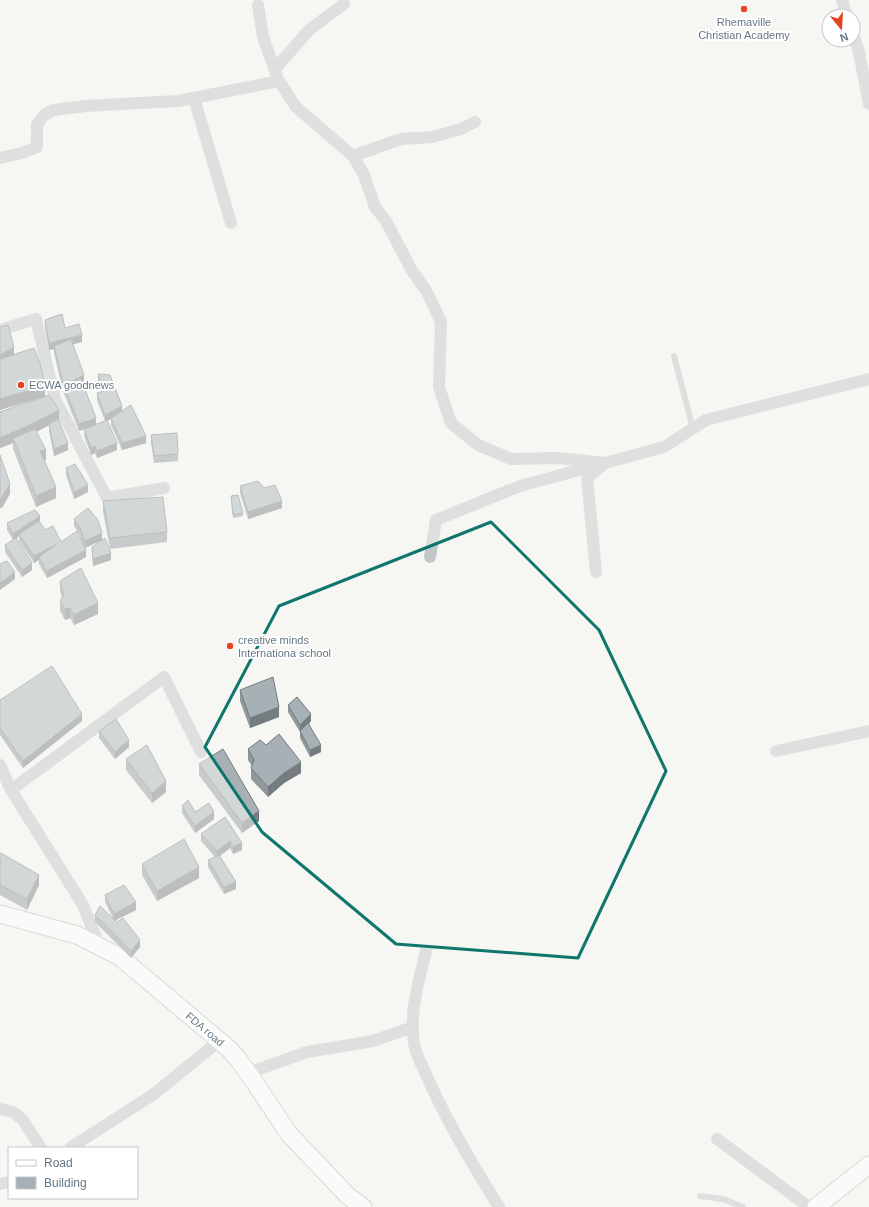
<svg xmlns="http://www.w3.org/2000/svg" width="869" height="1207" viewBox="0 0 869 1207" font-family="Helvetica,sans-serif">
  <style>
    .lines { fill: none; stroke-linecap: round; stroke-linejoin: round }
    .secondary-casing { stroke: #b3b9bd; stroke-width: 19 }
    .lane { stroke: #c1c6c8; stroke-width: 6 }
    .street { stroke: #c1c6c8; stroke-width: 12 }
    .secondary { stroke: #fff; stroke-width: 17 }
    .wall { fill: #90989c }
    .shaded-wall { fill: #757c7f }
    .building { fill: #a7b1b5; stroke: #757c7f }
    .marked { fill: none; stroke: #0f766e; stroke-width: 3; stroke-linejoin: round }
    .poi-dot { fill: #e64322; stroke: #fff; stroke-width: 1.5 }
    .labels { text-anchor: middle; dominant-baseline: central; stroke-width: 4; stroke-linejoin: round; paint-order: stroke }
    .poi-label { font-size: 11px; fill: #647884; stroke: #fff; text-anchor: start }
    .street-label { font-size: 11px; fill: #647884; stroke: #fff }
  </style>
  <rect width="100%" height="100%" fill="#f6f6f2"/>
  <g class="lines">
    <g class="secondary-casing">
      <path id="secondary" d="M0,914l77,21 43,22 108,91 10,11 13,18 38,57 59,62 15,11
        M816,1207l53,-42"/>
    </g>
    <path class="lane" d="M674,356l19,73
      M700,1196l23,3 20,8"/>
    <path class="street" d="M842,0l5,16
      M258,5l5,32 14,39
      M853,34l6,18 10,52
      M275,69l34,-39 35,-26
      M194,98l37,125
      M353,156l11,19 11,32 11,14 25,48 16,23 14,30 -2,65 12,36 27,22 33,14 46,-1 48,5 -85,23 -84,34 -6,37
      M0,158l22,-5 15,-6v-22l6,-9 10,-6 33,-4 92,-5 101,-20 17,26 57,49 48,-17 31,-2 29,-8 14,-7
      M0,330l36,-11 19,80 52,99 57,-10
      M596,572l-9,-94 18,-15 59,-16 42,-27 163,-41
      M776,751l93,-20
      M0,765l11,25
      M99,945l-16,-40 -72,-115 153,-113 37,75
      M426,951c-7,29 -17,62 -12,92 1,10 7,20 11,29 20,47 47,92 74,135
      M248,1073l59,-21 66,-11 40,-14
      M0,1109l13,3 9,7 19,29
      M717,1139l92,68
      M70,1148l84,-54 65,-53
      M0,1184l9,-2"/>
    <use href="#secondary" class="secondary"/>
  </g>
  <path class="wall" d="M45,320l20,8 17,14 -9,2 11,38 -2,1 14,42 9,-4 -8,-21v-7l5,-1 -4,-11v-7l24,37 24,32 -24,7 -11,-25v-6l-4,2 10,29 -20,8 -2,-5 -4,2 -7,-19 1,-7 -6,2 -16,-40 -9,-38v-4l-5,1 -4,-23z
    M0,327l14,28 31,41 14,24 9,30 -14,6 -5,-25v-6l-12,7 9,28 -2,1 12,37 -20,9 -23,-58v-6l-13,5v-36l40,-14 -40,12z
    M151,435l27,19v7l-24,2 -3,-21z
    M66,468l22,24 -14,7 -8,-24z
    M240,486l42,22 -34,11 -8,-26z
    M231,496l12,17v3l-10,2z
    M103,501l64,31v10l-57,7 -7,-38z
    M74,519l28,21 -17,8 1,9 -39,21 -8,-14v-4l-5,3 -15,-22v-5l-3,3 16,31 -10,7 -17,-25v-7l8,-5 -6,-10v-7h33l5,7 16,12 22,2 -3,-9 -6,-9z
    M92,547l19,13 -18,6 -1,-12z
    M60,581l38,33 -24,11 -4,-7 -5,2 -5,-9v-10l2,-3 -2,-7z
    M240,690l39,27 -29,11 -10,-27z
    M0,700l82,21 -59,47 -23,-33z
    M288,705l23,16 -2,2 12,29 -11,5 -10,-19v-6l-12,-20z
    M99,731l30,16 -14,12 -16,-21z
    M248,749l53,24 -17,10 -16,14 -17,-18v-11l1,-2 -4,-6z
    M126,759l40,33 -14,11 -26,-33z
    M199,764l60,57 -17,12 -43,-58z
    M182,806l13,6 19,7 -19,14 -13,-20z
    M225,817l17,33 -9,4 -3,-6 -10,8 16,33 -12,5 -16,-27v-7l7,-3 -14,-16v-7z
    M0,855l39,30 -12,25 -27,-15z
    M142,864l57,14 -42,23 -15,-26z
    M105,895l31,15 -21,10 25,27 -9,11 -36,-36v-7l18,3 -8,-16z"/>
  <path class="shaded-wall" d="M82,335v7l-28,7v-3v3l-5,1v-7z
    M14,347v10l-14,8v-10z
    M84,375v7l-14,7v-7z
    M45,386v10l-45,14v-11z
    M122,406v7l-17,9v-7z
    M59,410v10l-27,14 -19,4v5l-13,5v-10z
    M96,418v7l-17,6v-7z
    M146,436v7l-24,7v-7z
    M68,443v7l-14,6v-7z
    M117,443v7l-20,8v-7z
    M95,446v7l-4,2v-7z
    M46,450v10l-6,2v-11z
    M10,484v10l-8,14h-2v-10z
    M88,485v7l-14,7v-7z
    M56,487v11l-20,9v-11z
    M282,501v7l-34,11v-7z
    M40,516v7l-21,11v2l-6,5v-7z
    M102,533v7l-17,8v-7z
    M57,544l-18,13v3l-5,3v-7z
    M86,550v7l-39,21v-7z
    M111,553v7l-18,6v-7z
    M32,563v7l-10,7v-7z
    M15,572v7l-15,11v-7z
    M98,603v11l-24,11v-10z
    M70,608v10l-5,2v-11z
    M279,707v10l-29,11v-10z
    M82,714v7l-59,47v-7z
    M311,714v7l-11,11v-7z
    M129,740v7l-14,12v-7z
    M321,745v7l-11,5v-7z
    M301,762v11l-17,10 -16,14v-10l16,-14z
    M166,781v11l-14,11v-10z
    M259,811v10l-17,12v-10z
    M214,812v7l-19,14v-7z
    M230,841v7l-13,10v-7z
    M242,843v7l-9,4v-7z
    M199,867v11l-42,23v-10z
    M39,875v10l-12,25v-11z
    M236,882v7l-12,5v-7z
    M136,902v8l-22,11v-7z
    M140,940v7l-9,11v-7z"/>
  <path class="building" d="M62,314l3,14 14,-4 3,11 -33,8 -4,-23z
    M8,325l6,22 -14,8v-28z
    M71,339l13,36 -14,7 11,-3 15,39 -17,6 -16,-40 -9,-38z
    M34,348l6,15 5,23 -45,13v-40z
    M98,374l12,1 12,31 -17,9 -8,-22 7,-2z
    M49,395l10,15 -27,14 -32,14v-26z
    M131,405l15,31 -24,7 -11,-25z
    M58,419l10,24 -14,6 -5,-25z
    M107,420l10,23 -20,8 -2,-5 -4,2 -7,-19z
    M35,429l11,21 -6,1 16,36 -20,9 -23,-58z
    M177,433l1,21 -24,2 -3,-21z
    M0,455l10,29 -8,13 -2,1z
    M75,464l13,21 -14,7 -8,-24z
    M258,481l6,7 11,-3 7,16 -34,11 -8,-26z
    M238,495l5,18 -10,2 -2,-19z
    M163,497l4,35 -57,6 -7,-37z
    M88,508l10,12 4,13 -17,8 -5,-13 -6,-9z
    M35,510l5,6 -27,18 -6,-11z
    M39,521l6,9 8,-4 8,16 16,-11 9,19 -39,21 -8,-14 18,-13 -23,12 -15,-22z
    M16,538l16,25 -10,7 -17,-25z
    M105,538l6,15 -18,6 -1,-12z
    M7,561l8,11 -15,11v-19z
    M81,568l17,35 -24,12 -4,-7 -5,1 -5,-8 4,-6 -4,-14z
    M52,666l30,48 -59,47 -23,-33v-28z
    M273,677l6,30 -29,11 -10,-28z
    M297,697l14,17 -11,11 -12,-20z
    M116,719l13,21 -14,12 -16,-21z
    M308,723l13,22 -11,5 -10,-19z
    M279,734l22,28 -17,11 -16,14 -17,-19 3,-8 -6,-11 12,-9 6,5z
    M147,745l19,36 -14,12 -26,-34z
    M223,749l36,62 -17,12 -43,-59z
    M188,800l7,12 14,-9 5,9 -19,14 -13,-20z
    M225,817l17,26 -9,4 -3,-6 -13,10 -16,-17z
    M184,839l15,28 -42,24 -15,-27z
    M1,853l38,22 -12,24 -27,-14v-30z
    M219,855l17,27 -12,5 -16,-27z
    M124,885l12,17 -22,12 -9,-19z
    M100,906l17,16 6,-4 17,22 -9,11 -36,-36z"/>
  <path d="M0 0H869V1207H0ZM491,522l108,108 67,141 -88,187 -182,-14 -134,-112 -57,-85 74,-141z" fill="#f6f6f2" fill-opacity=".55" fill-rule="evenodd"/>
  <path class="marked" d="M491,522l108,108 67,141 -88,187 -182,-14 -134,-112 -57,-85 74,-141z"/>
  <g class="poi-dot">
    <circle cx="744" cy="9" r="4"/>
    <circle cx="21" cy="385" r="4"/>
    <circle cx="230" cy="646" r="4"/>
  </g>
  <g class="labels">
    <g class="poi-label">
      <text x="744" y="22" text-anchor="middle">Rhemaville<tspan x="744" dy="13">Christian Academy</tspan></text>
      <text x="29" y="385">ECWA goodnews</text>
      <text x="238" y="640">creative minds<tspan x="238" dy="13">Internationa school</tspan></text>
    </g>
    <g class="street-label">
      <text transform="translate(205 1029) rotate(40)">FDA road</text>
    </g>
  </g>
  <rect x="8" y="1147" width="130" height="52" fill="#ffffff" stroke="#c1c9ce"/>
  <rect x="16" y="1160" width="20" height="6" fill="#ffffff" stroke="#c1c9ce"/>
  <text x="44" y="1167" font-size="12" fill="#647884">Road</text>
  <rect x="16" y="1177" width="20" height="12" fill="#a7b1b5" stroke="#c1c9ce"/>
  <text x="44" y="1187" font-size="12" fill="#647884">Building</text>
  <g transform="translate(841 28) rotate(162)"><circle r="19" fill="#ffffff" stroke="#c1c9ce"/>
  <path d="M0-3L7 15L0 10L-7 15Z" fill="#e64322"/>
  <text y="-6" font-size="11" font-weight="bold" text-anchor="middle" fill="#647884">N</text>
  </g>
</svg>
